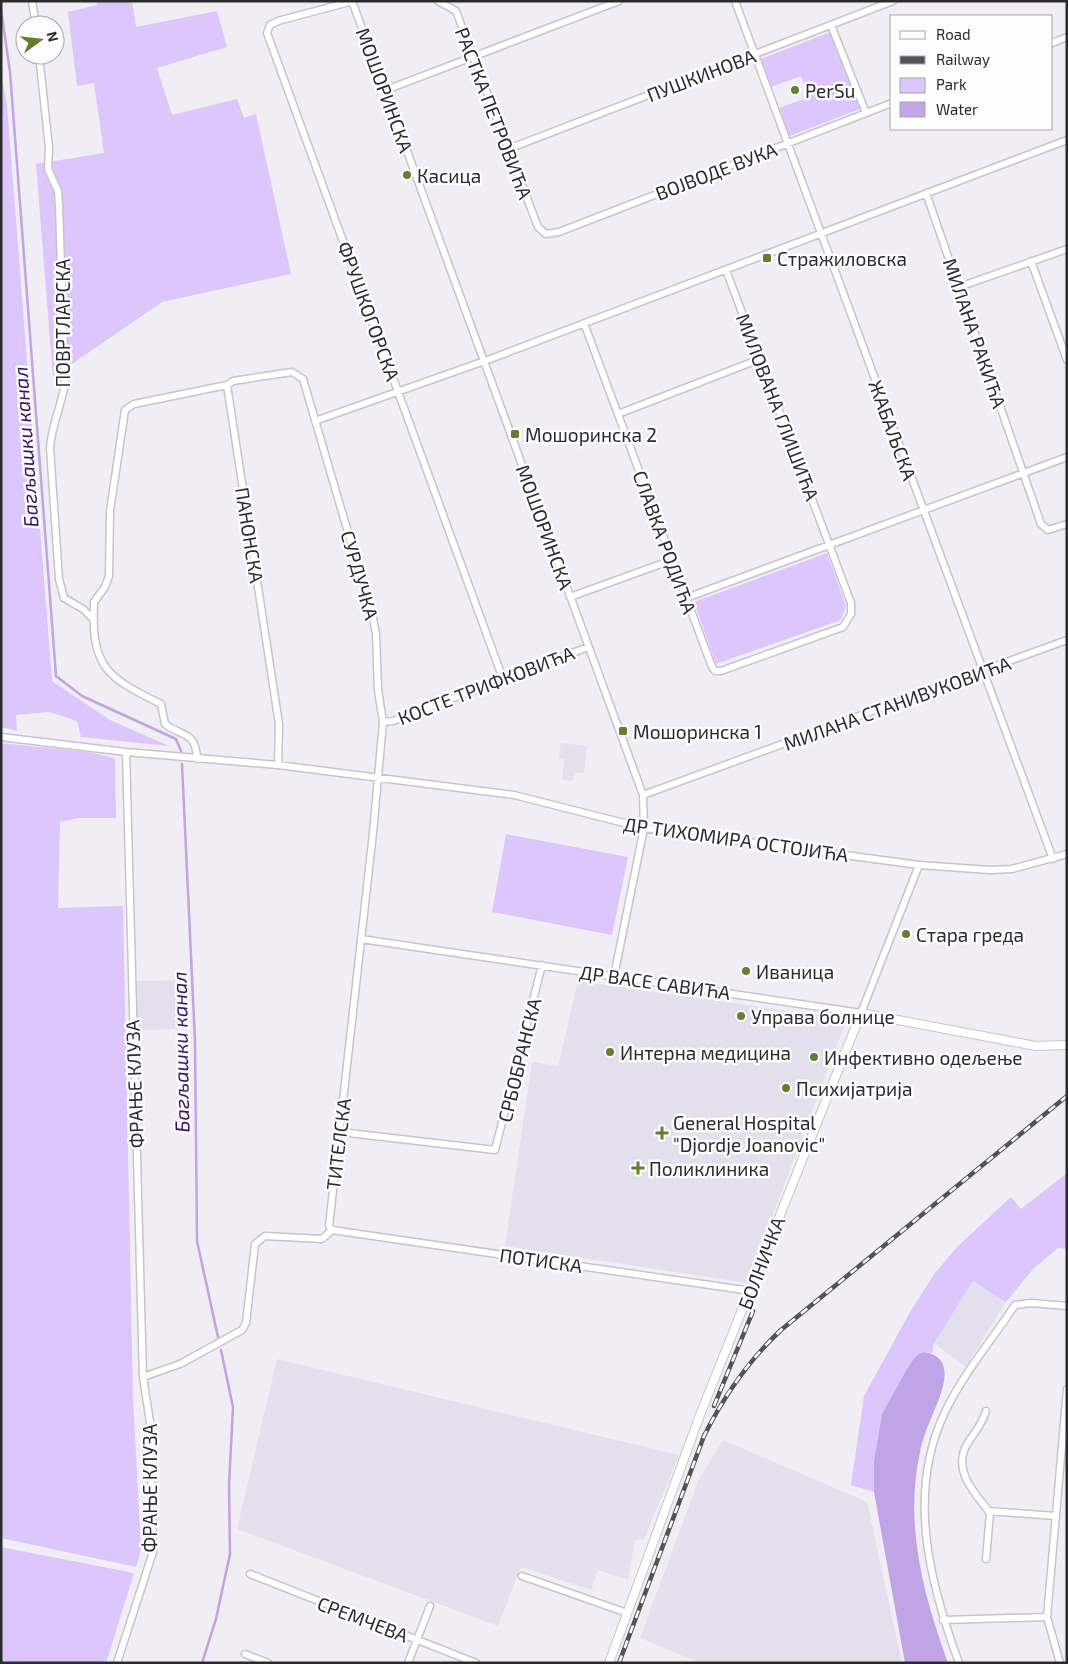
<svg xmlns="http://www.w3.org/2000/svg" width="1068" height="1664" viewBox="0 0 1068 1664" font-family="'Exo 2',sans-serif">
  <style>
    .built { fill: #e4dfed }
    .green { fill: #dcc6fb }
    .water { fill: #c0a4e6 }
    .lines { fill: none; stroke-linecap: round; stroke-linejoin: round }
    .stream { stroke: #c0a4e6; stroke-width: 2.5 }
    .minor-casing { stroke: #c7c4cb; stroke-width: 9 }
    .tertiary-casing { stroke: #c7c4cb; stroke-width: 10 }
    .minor { stroke: #fff; stroke-width: 6 }
    .tertiary { stroke: #fff; stroke-width: 8 }
    .rail-casing { stroke: #535255; stroke-width: 4.5 }
    .rail { stroke: #fcfbfe; stroke-width: 2.5; stroke-dasharray: 8; stroke-linecap: butt }
    .poi-dot { fill: #667d2e; stroke: #fcfbfe; stroke-width: 2 }
    .labels { text-anchor: middle; dominant-baseline: central; stroke-width: 5; stroke-linejoin: round; paint-order: stroke }
    .street-label { font-size: 19px; fill: #2b2a2c; stroke: #fcfbfe }
    .poi-label { font-size: 19px; fill: #2b2a2c; stroke: #fcfbfe; text-anchor: start }
    .water-label { font-size: 20px; font-style: italic; fill: #3b125f; stroke: #fcfbfe }
  </style>
  <rect width="100%" height="100%" fill="#f0edf4"/>
  <path class="built" d="M561,743l26,3 -3,27 -10,-1 -1,9 -11,-1 2,-21 -5,-1z
    M189,980l1,49 -53,1 -1,-49z
    M578,981l269,38 -100,264 -242,-37 27,-184 26,4z
    M973,1281l33,21 -40,65 -32,-24z
    M277,1359l402,96 -35,84 -9,1 -7,40 -30,-10 -7,20 -70,-23 -23,59 -261,-97z
    M723,1440l144,62 35,161h-202l-60,-25 59,-159z"/>
  <path class="green" d="M96,1h36l4,26 81,-16 10,36 -70,21 15,47 65,-16 7,19 12,-4 35,160 -129,28 -109,75 -17,-213 68,-11 -10,-70 -17,3 -9,-74 29,-7z
    M831,32l29,77 -70,27 -11,-28 30,-11 -8,-21 -30,11 -10,-28z
    M1,73l6,32 45,576 58,39 59,26 -88,-9 -4,-16 -28,-9 -33,3 1,16 -16,-4z
    M827,553l19,53 -5,14 -125,44 -22,-62z
    M1,743l87,9 27,6 1,60h-38l-18,4 -2,86 65,-2 10,492 8,152 -5,17 -135,-29z
    M506,834l122,23 -16,78 -120,-23z
    M1067,1173v76l-9,-1 -24,20 -28,34 -33,-21 -39,62 -2,10 -9,-1 -7,4 -34,58 -8,47v31l-23,-7 13,-89 46,-84 25,-39 22,-26 54,-50 10,12z
    M1,1547l133,26 -28,90h-105z"/>
  <path class="water" d="M923,1352c39,5 15,48 7,69 -5,11 -9,24 -11,36 -14,71 5,140 29,206h-43l-31,-171v-31l8,-47 25,-45 9,-13z"/>
  <g class="lines">
    <path class="stream" d="M1,9l9,63 46,604 26,20 94,43 5,12
      M182,764l13,277 2,200 21,96
      M202,1663l14,-44 14,-65 -1,-69 4,-78 -12,-57"/>
    <g class="minor-casing">
      <path id="minor" d="M32,1l4,24
        M352,1l291,794 1,33 -30,148
        M353,1l-75,20 -8,4 -3,8 236,646
        M438,1l18,10 82,216 8,7 13,-2 333,-129
        M735,1l318,858
        M831,25l35,88
        M1052,43l15,-6
        M39,55l10,93 -1,21 10,22 1,15 6,176c-3,24 -13,40 -15,66l9,131 5,19 19,11 11,11
        M386,90l233,-89
        M508,149l385,-148
        M926,193l115,331 7,6 19,-6
        M1031,261l36,99
        M959,287l108,-38
        M584,323l128,344 3,4h6l122,-44 8,-13v-11l-125,-333
        M227,385l52,339 -1,41
        M618,414l142,-55
        M315,421l178,-63 574,-218
        M570,597l102,-37
        M686,598l381,-141
        M383,722l10,-1 195,-74
        M1,737l125,15
        M643,795l424,-155
        M361,939l500,74 58,-148
        M340,1132l155,18 47,-185
        M332,1230l419,61
        M143,1377l37,-13 62,-34 4,-7 9,-79 10,-8 57,3 10,-9 -3,-4 44,-393 10,-111 -5,-32 -2,-57 -4,-19 -69,-235 -11,-7 -59,9 -6,4 -93,19 -9,6 -15,101 -1,65 -4,11 -11,15c-3,65 12,75 67,102l4,20c17,13 31,7 32,35
        M988,1511l67,5
        M986,1559l4,-46c-15,-20 -38,-42 -23,-69 7,-11 15,-19 19,-33
        M250,1574l226,89
        M522,1576l105,37
        M943,1620l104,-3
        M245,1654l23,9
        M117,1663l36,-111 -3,-130 -7,-45 -17,-625 152,13 236,30 130,33 275,37 71,5 22,-1 55,-15
        M408,1663l22,-57
        M959,1663c-29,-79 -53,-170 -14,-251 18,-38 47,-72 70,-107l16,-2 36,3
        M1060,1663l-13,-46 20,-228"/>
    </g>
    <g class="tertiary-casing">
      <path id="tertiary" d="M609,1663l91,-248 161,-402 175,33 31,-1"/>
    </g>
    <use href="#minor" class="minor"/>
    <use href="#tertiary" class="tertiary"/>
    <g class="rail-casing">
      <path id="rail" d="M714,1406l39,-95
        M619,1663l85,-227c20,-40 44,-75 77,-106l286,-234"/>
    </g>
    <use href="#rail" class="rail"/>
  </g>
  <g class="poi-dot">
    <circle cx="795" cy="90" r="5"/>
    <circle cx="407" cy="175" r="5"/>
    <rect x="762" y="253" width="10" height="10" rx="2.5"/>
    <rect x="510" y="429" width="10" height="10" rx="2.5"/>
    <rect x="618" y="726" width="10" height="10" rx="2.5"/>
    <circle cx="906" cy="934" r="5"/>
    <circle cx="746" cy="971" r="5"/>
    <circle cx="741" cy="1016" r="5"/>
    <circle cx="610" cy="1052" r="5"/>
    <circle cx="814" cy="1057" r="5"/>
    <circle cx="786" cy="1088" r="5"/>
    <path d="M659.5 1125.5h5v5h5v5h-5v5h-5v-5h-5v-5h5z"/>
    <path d="M635.5 1160.5h5v5h5v5h-5v5h-5v-5h-5v-5h5z"/>
  </g>
  <g class="labels">
    <g class="street-label">
      <text transform="translate(701 75) rotate(-21)">ПУШКИНОВА</text>
      <text transform="translate(385 90) rotate(70)">МОШОРИНСКА</text>
      <text transform="translate(494 113) rotate(69)">РАСТКА ПЕТРОВИЋА</text>
      <text transform="translate(716 171) rotate(-21)">ВОЈВОДЕ ВУКА</text>
      <text transform="translate(369 311) rotate(70)">ФРУШКОГОРСКА</text>
      <text transform="translate(62 323) rotate(-90)">ПОВРТЛАРСКА</text>
      <text transform="translate(975 333) rotate(71)">МИЛАНА РАКИЋА</text>
      <text transform="translate(778 407) rotate(69)">МИЛОВАНА ГЛИШИЋА</text>
      <text transform="translate(893 430) rotate(70)">ЖАБАЉСКА</text>
      <text transform="translate(545 527) rotate(70)">МОШОРИНСКА</text>
      <text transform="translate(250 535) rotate(81)">ПАНОНСКА</text>
      <text transform="translate(665 542) rotate(70)">СЛАВКА РОДИЋА</text>
      <text transform="translate(360 575) rotate(74)">СУРДУЧКА</text>
      <text transform="translate(486 685) rotate(-21)">КОСТЕ ТРИФКОВИЋА</text>
      <text transform="translate(897 703) rotate(-20)">МИЛАНА СТАНИВУКОВИЋА</text>
      <text transform="translate(736 839) rotate(8)">ДР ТИХОМИРА ОСТОЈИЋА</text>
      <text transform="translate(655 982) rotate(8)">ДР ВАСЕ САВИЋА</text>
      <text transform="translate(519 1060) rotate(-76)">СРБОБРАНСКА</text>
      <text transform="translate(134 1084) rotate(-92)">ФРАЊЕ КЛУЗА</text>
      <text transform="translate(338 1144) rotate(-83)">ТИТЕЛСКА</text>
      <text transform="translate(541 1260) rotate(8)">ПОТИСКА</text>
      <text transform="translate(761 1263) rotate(-69)">БОЛНИЧКА</text>
      <text transform="translate(149 1488) rotate(-90)">ФРАЊЕ КЛУЗА</text>
      <text transform="translate(363 1619) rotate(21)">СРЕМЧЕВА</text>
    </g>
    <g class="poi-label">
      <text x="805" y="90">PerSu</text>
      <text x="417" y="175">Касица</text>
      <text x="777" y="258">Стражиловска</text>
      <text x="525" y="434">Мошоринска 2</text>
      <text x="633" y="731">Мошоринска 1</text>
      <text x="916" y="934">Стара греда</text>
      <text x="756" y="971">Иваница</text>
      <text x="751" y="1016">Управа болнице</text>
      <text x="620" y="1052">Интерна медицина</text>
      <text x="824" y="1057">Инфективно одељење</text>
      <text x="796" y="1088">Психијатрија</text>
      <text x="673" y="1122">General Hospital<tspan x="673" dy="22">"Djordje Joanovic"</tspan></text>
      <text x="649" y="1168">Поликлиника</text>
    </g>
    <g class="water-label">
      <text transform="translate(25 447) rotate(-94)">Багљашки канал</text>
      <text transform="translate(180 1052) rotate(-91)">Багљашки канал</text>
    </g>
  </g>
  <rect width="1068" height="1664" fill="none" stroke="#2b2a2c" stroke-width="5"/>
  <rect x="890" y="15" width="162" height="115" fill="#fcfbfe" stroke="#a8a7aa"/>
  <rect x="900" y="31" width="25" height="8" fill="#ffffff" stroke="#a8a7aa"/>
  <text x="936" y="40" font-size="15" fill="#2b2a2c">Road</text>
  <rect x="900" y="56" width="25" height="8" fill="#535255" stroke="#a8a7aa"/>
  <text x="936" y="65" font-size="15" fill="#2b2a2c">Railway</text>
  <rect x="900" y="78" width="25" height="15" fill="#dcc6fb" stroke="#a8a7aa"/>
  <text x="936" y="90" font-size="15" fill="#2b2a2c">Park</text>
  <rect x="900" y="102" width="25" height="15" fill="#c0a4e6" stroke="#a8a7aa"/>
  <text x="936" y="115" font-size="15" fill="#2b2a2c">Water</text>
  <g transform="translate(40 40) rotate(75)"><circle r="24" fill="#fcfbfe" stroke="#a8a7aa"/>
  <path d="M0-4L9 19L0 12L-9 19Z" fill="#667d2e"/>
  <text y="-8" font-size="14" font-weight="bold" text-anchor="middle" fill="#2b2a2c">N</text>
  </g>
</svg>
